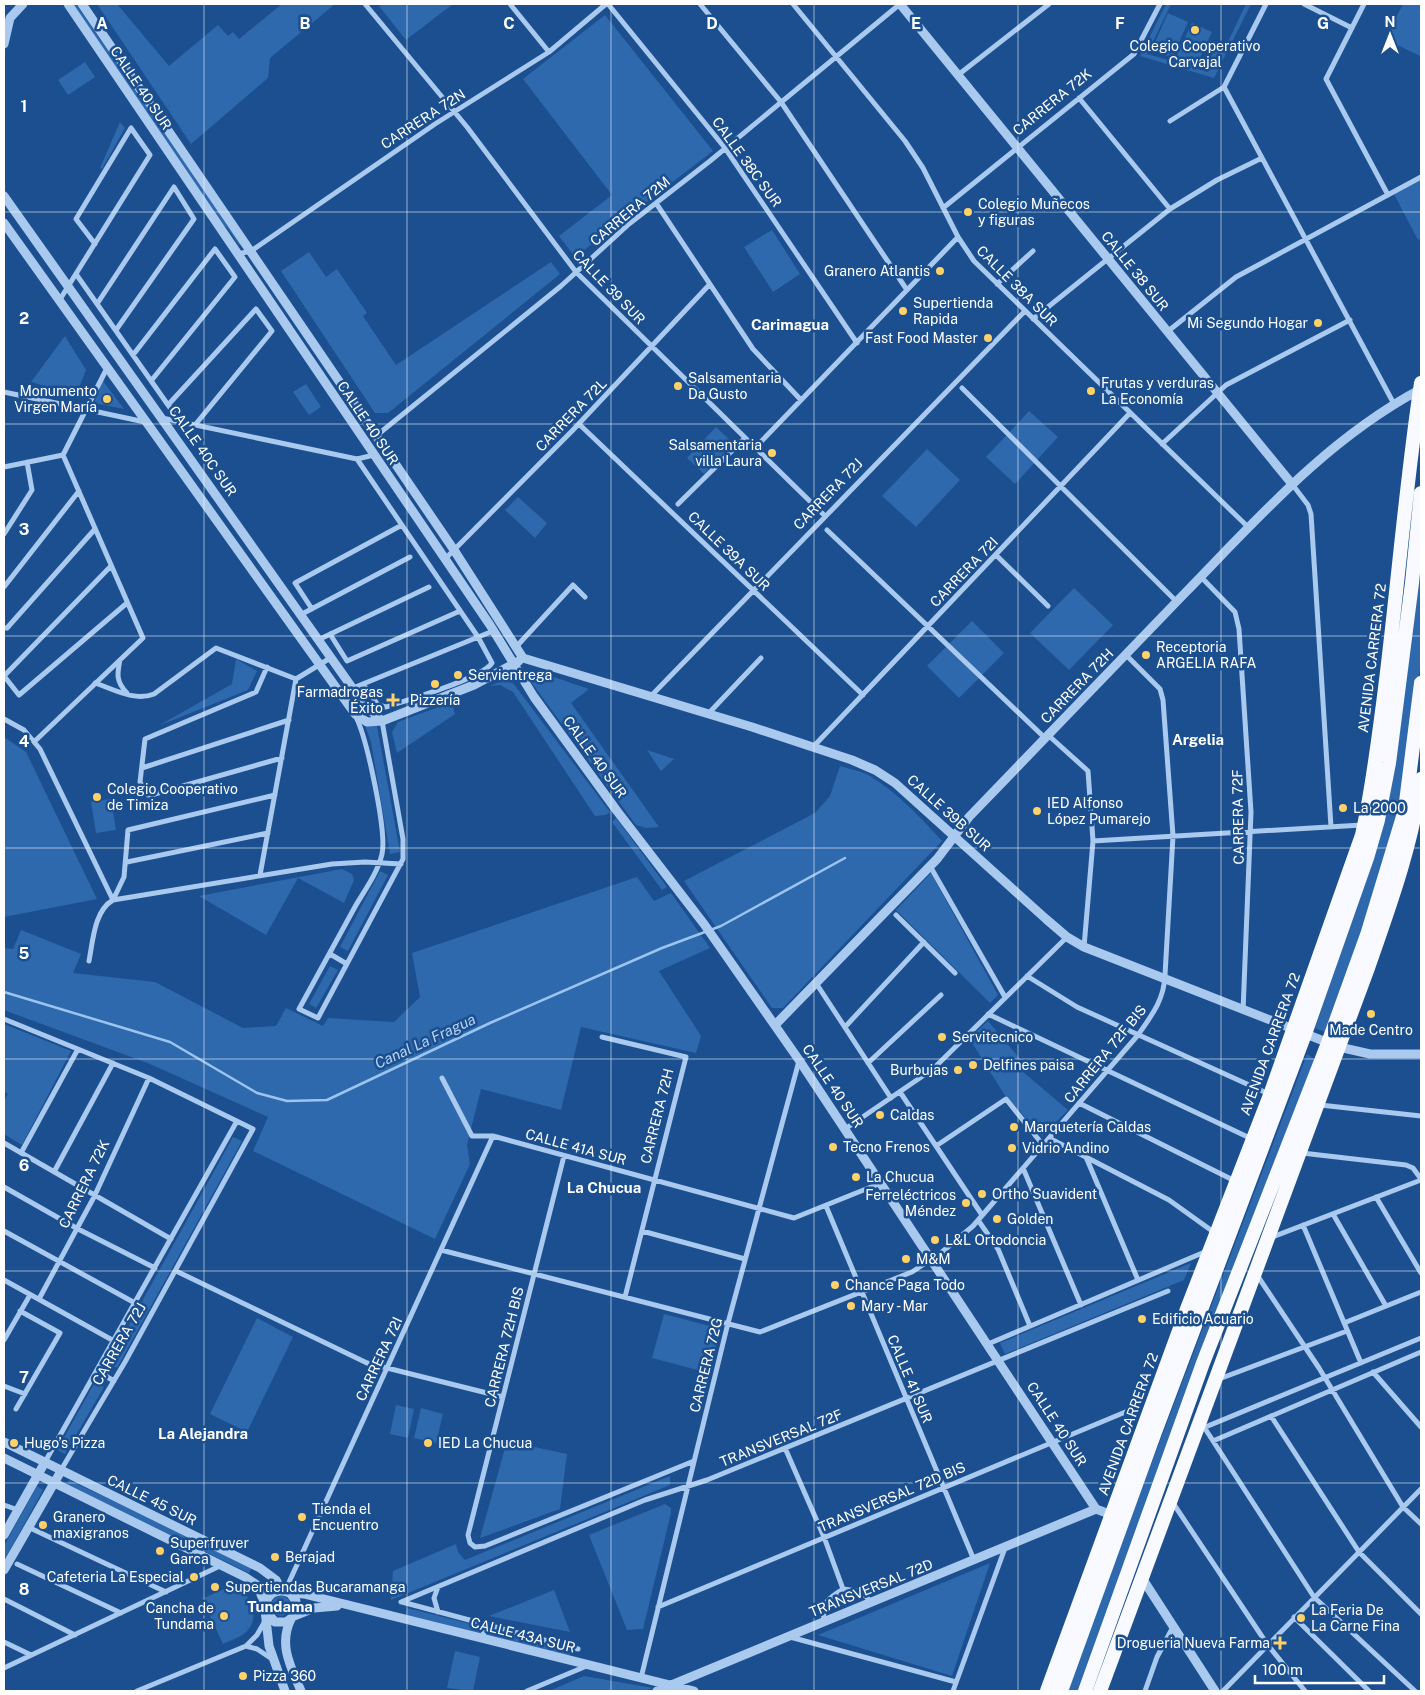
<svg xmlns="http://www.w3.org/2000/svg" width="1425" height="1695" viewBox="0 0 1425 1695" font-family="'Public Sans',sans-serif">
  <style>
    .green { fill: #2e69ad }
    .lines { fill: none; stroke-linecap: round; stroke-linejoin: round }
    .stream { stroke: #9cc4f0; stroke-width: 2.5 }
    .minor { stroke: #a9c9ee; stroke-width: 5 }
    .tertiary { stroke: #a9c9ee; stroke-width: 9 }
    .trunk { stroke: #f8faff; stroke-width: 14 }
    .grid { fill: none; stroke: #fff; stroke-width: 1; stroke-opacity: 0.55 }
    .poi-dot { fill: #ffd166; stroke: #1b4f8f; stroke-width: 2 }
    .labels { text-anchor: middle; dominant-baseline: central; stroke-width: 5; stroke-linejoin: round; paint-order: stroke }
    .poi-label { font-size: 14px; fill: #fff; stroke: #1b4f8f; text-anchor: start }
    .street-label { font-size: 14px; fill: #fff; stroke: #1b4f8f }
    .neighbourhood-label { font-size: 15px; font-weight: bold; fill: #fff; stroke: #1b4f8f }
    .water-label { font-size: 15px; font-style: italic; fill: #b5d3f5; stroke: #1b4f8f }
    .grid-label { font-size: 16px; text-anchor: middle; font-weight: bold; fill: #fff; stroke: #1b4f8f; stroke-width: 5; stroke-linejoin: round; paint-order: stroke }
  </style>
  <rect width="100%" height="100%" fill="#1b4f8f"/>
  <path class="green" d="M71,4h5l165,240 -2,1 -11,-16 -10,-9z
    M97,4h20l52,62 49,-41 10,11 5,-4 6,7 43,-35h53l-65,54 -2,20 -77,66z
    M382,4h71l-47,36 -27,-34z
    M1166,4h5l-24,50 43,12 -15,-7 17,-36 20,9 -17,36 13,4 5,-11 -7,-3 5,-11 12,5 23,-48h5l-37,74 -74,-22z
    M1403,4h18l-1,52 -35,-17z
    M1168,13l20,9 -16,36 -20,-9z
    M605,15l108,136 -138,106 -16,-21 53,-41 -89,-116z
    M85,62l10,15 -27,18 -10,-15z
    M120,122l5,6 -23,41 -2,-1z
    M1421,177v61l-3,2 -25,-48z
    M772,230l28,44 -27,18 -29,-45z
    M309,252l17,25 11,-8 30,44 -4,3 33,49 155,-103 9,12 -172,139h-13l-94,-142z
    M65,336l21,34 -10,25 -45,-13z
    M103,381l21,28 -30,-6z
    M306,384l15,23 -12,8 -16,-23z
    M1029,411l29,26 -43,47 -29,-27z
    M716,427l17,16 -29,31 -17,-16z
    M927,449l33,31 -44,47 -34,-31z
    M518,497l29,26 -12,15 -30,-28z
    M1421,568v93l-19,147 -75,225 -12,-5 70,-207z
    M1074,588l39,37 -44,45 -39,-37z
    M972,621l32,32 -45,45 -32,-32z
    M236,659l21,12 -9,19 -90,36 74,-42z
    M533,670l56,19 -18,14 88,124 -13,1 -10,-3 -110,-150z
    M501,681l12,2 97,129 -4,3 -11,1 -82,-124 -13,-7 -10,1z
    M452,702l3,12 -58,39 -5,-21 6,-10z
    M365,725l12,1 23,126 -10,2 -19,-112z
    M4,737l22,15 71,147 -93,18z
    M647,750l27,9 -13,12z
    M840,766c10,3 21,5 30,10 28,17 50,41 72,65l-159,167h-11l-88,-127 131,-68 15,-17z
    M111,799l5,31 -20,3 -5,-31z
    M616,818l51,69 -5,3 -50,-68z
    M342,869l10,5 2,6 -10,23 -46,-25 -32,57 -67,-39z
    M380,871l8,4 -40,76 -8,-4z
    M931,873l67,122 -8,8 -94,-93z
    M637,877l17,24 17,-8 39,55 -51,23 42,65 -5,17 -115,-26 -20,83 -80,-21 -14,56 3,19 -35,75 -182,-88 15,-34 -118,-53 -146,-54v-62l9,1 8,-19 60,24 -8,19 82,9 88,46 33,-2 10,-18 37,18 5,-8 66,4 26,-25 -8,-44z
    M330,966l8,4 -22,38 -7,-4z
    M988,1021l33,39 -5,6 52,44 -26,26 -38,-42 -35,-56z
    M4,1024l67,27 -49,94 -18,-11v-33l4,-7 -4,-3z
    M1307,1054l9,6 -235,631h-16z
    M233,1137l9,4 -125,227 -9,-5z
    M1191,1263l-7,17 -179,74 -5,-11z
    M664,1314l57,15 -12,44 -57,-15z
    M257,1318l36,19 -46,95 -37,-18z
    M95,1382l9,5 -39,67 -8,-4z
    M396,1405l18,4 -6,29 -18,-4z
    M421,1408l22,6 -7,29 -22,-5z
    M507,1441l60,13 -7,55 -80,29z
    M670,1476v9l-279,115 2,-29 63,-27 2,8 7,8z
    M69,1480l183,87 -3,6 -182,-88z
    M37,1486l6,4 -39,71v-15z
    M665,1504l6,4v5l-28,116 -16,1 -38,-95z
    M990,1563l-38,113 -134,-41z
    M235,1584c14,10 26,31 13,46 -6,7 -17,10 -25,14l-21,-45z
    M554,1590l16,42 -81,-16z
    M271 1606a10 10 0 1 1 20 0a10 10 0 1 1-20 0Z
    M407,1608l164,41 -2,8 -164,-41z
    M455,1651l25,6 -7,34 -26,-3z
    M584,1676l69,12 -8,3h-96z"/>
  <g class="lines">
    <path class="stream" d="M4,992l166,50 87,51 30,8 40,-1 163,-77 172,-75 59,-22 124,-68"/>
    <path class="minor" d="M365,4l102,123 109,145 249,244
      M510,4l39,48
      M608,4l117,144 132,195
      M700,4l81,98 126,188
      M793,4l112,137 18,27 35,69 16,24 274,266
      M1304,4l48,24
      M1364,4l-38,75 62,116
      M958,75l91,-71
      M1224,87l170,317
      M1079,98l91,111
      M1170,121l54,-34 42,-83
      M656,203l97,146 48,51
      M943,208l191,-154 26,-50
      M238,254l13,-3 184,-127 114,-72 57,-48
      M76,274l104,148
      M997,284l36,-33
      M59,301l91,-146 -19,-27 -55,91 19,25
      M97,304l77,-117 20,32 -78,111
      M1033,319l137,-110 47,-29 45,-22
      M1167,332l69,-55 185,-100
      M133,355l82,-106 20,28 -84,104
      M962,388l215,214
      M4,392l141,30
      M168,405l88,-96 16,22 -77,94
      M162,418l195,41 17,-4
      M579,424l284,271
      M376,436l185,-150 68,-62 81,-63 190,-157
      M1162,444l64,-59 124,-65
      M755,448l203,-211
      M63,455l44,-87
      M357,459l121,178 14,26c-11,16 -85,37 -106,44l-8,-2 -15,-21
      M4,467l59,-12
      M1292,484l16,21 3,9 20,313
      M678,504l67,-66
      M827,530l218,208
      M4,534l28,-44 -5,-28
      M996,555l52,51
      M445,559l127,-128 138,-147
      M111,566l-107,110 15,19 108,-92
      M1201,577l34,35 4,17 12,183 -8,199
      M4,587l75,-96
      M312,609l-17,-26 107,-58
      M302,614l108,-57
      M4,628h3l88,-99
      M330,634l17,27 113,-50
      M320,639l109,-52
      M516,647l57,-62 12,12
      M120,660c-3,14 -4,22 7,33
      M267,667l-11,25 -111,47 -5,43 8,13h3l131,-37
      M296,679l36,-22
      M95,683c18,6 40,19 59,11l62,-46 80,31
      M353,688l140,-57
      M651,696l374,-385
      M708,714l53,-56
      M356,717c11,22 31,115 26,137 -4,18 -17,36 -26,51 -19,35 -38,69 -57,104l19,9 85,-159v-20l-21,-118
      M4,719l20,11 16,19 73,151
      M1048,735l40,36 5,70 -9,106
      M35,741l108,-103 -80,-183
      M813,747l317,-334
      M142,768l147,-48
      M1093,841l269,-16
      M127,862l141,-29
      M930,866l75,131
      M260,875l36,-196
      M113,900l11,-23 4,-47 147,-35
      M896,915l59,58
      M330,954l17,10
      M89,961c4,-20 5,-50 24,-61l219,-36 33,-2 36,2
      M1027,976l50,31 192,87
      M816,983l75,115
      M988,1014l264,125
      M4,1019l145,59 104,51 -128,233 -64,108
      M845,1027l79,-85
      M602,1037l84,20 -61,240
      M868,1063l73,-68
      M442,1078l30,58h21l301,82 87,-35
      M900,1092l82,123
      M1079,1103l156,78
      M1320,1105l101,11
      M845,1129l88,-60 134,-132
      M1049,1138l120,62 46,33
      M4,1143l167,96
      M936,1146l70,-47 37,46
      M21,1153l57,-104
      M1302,1153l104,12 7,3 8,11
      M564,1156l-96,379 2,8 5,4 10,-1 209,-85
      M1086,1157l52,123
      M1023,1168l58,137
      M54,1172l59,-109
      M4,1187l74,42 77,39
      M1376,1197l45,76
      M826,1206l148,354
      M1333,1214l53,92
      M978,1220l20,29 32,77
      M1303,1225l58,138
      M4,1231l131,72
      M642,1231l103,28
      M1270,1238l151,-58
      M441,1250l319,82 152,-60 30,-20 31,-26 165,-191c14,-20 26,-35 27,-60l8,-139 -10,-136 -3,-11 -34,-34
      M176,1271l191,92 136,34
      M1257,1275l62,93 84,139 18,17
      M4,1280l110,61
      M39,1299l55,-102 55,-119
      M1344,1323l77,-31
      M4,1340l26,-45
      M988,1344l219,-93
      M97,1371l17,10
      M1373,1372l48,55
      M1219,1379l128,-48
      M4,1386l21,8
      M16,1409l44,-76 -40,-22
      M1271,1416l88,136 62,62
      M1204,1427l110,170 101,94
      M1203,1428l218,-90
      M1213,1441l208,-89
      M785,1448l39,89 19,52c-16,11 -21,12 -19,33
      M45,1462l192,-341
      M1173,1503l94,141 38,47
      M4,1505l14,5
      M28,1527l138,65
      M17,1564l104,49
      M843,1589c13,2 21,2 28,14
      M285,1591l208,-455
      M4,1599l71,36
      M401,1602l244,-102 62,-20 461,-189
      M402,1602l176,47
      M658,1607l477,-199
      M438,1612l-4,-14 4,-11
      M1294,1617l75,74
      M790,1637l166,45
      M482,1639l4,-15
      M4,1642l27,13
      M246,1646l11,3 15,10
      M4,1668l218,-103
      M641,1678l87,-355 71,-262
      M137,1691l109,-45 11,-11 8,-14
      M527,1691l62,-26
      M953,1691l52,-143
      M1145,1691l12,-34 16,-30
      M1223,1691l198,-202"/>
    <path class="tertiary" d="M68,4l422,621 44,72 83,114 87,113 95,136 297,449 16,6
      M82,4l372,546 69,108
      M900,4l392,480
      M4,44l6,-26 13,-14
      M4,196l359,507 19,18
      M4,223l351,491 12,8 15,-1 92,-36 45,-24
      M523,658l229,69 100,33 23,10 20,13 151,136 21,18 17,10 255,100 31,7h51
      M775,1025l162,-166 32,-42c72,-75 144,-149 216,-224 73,-75 142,-154 236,-204
      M4,1442l256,126 16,12 6,10
      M4,1458l241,119 12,8 8,19
      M4,1535l41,-73
      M4,1570l57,-99
      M1142,1578l73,113
      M290,1593l14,1 390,97
      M265,1610l10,12h11l8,-6 2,-15 -6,-8c-14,-6 -25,2 -25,17l4,36 16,45
      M294,1616l20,-8 23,-2
      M291,1619c-13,26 0,48 10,72
      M657,1691l439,-182"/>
    <path class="trunk" d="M1047,1691l140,-382 83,-214 92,-260c10,-44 15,-87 21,-131 14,-107 22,-215 38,-321
      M1061,1691l94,-259 150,-398 62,-176 11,-38 11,-57 23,-180 9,-90
      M1085,1691l118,-328 125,-320 39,-108 38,-125 16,-127
      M1100,1691l268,-723c22,-63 44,-123 53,-189"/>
  </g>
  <path class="grid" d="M204,4v1687M407,4v1687M611,4v1687M814,4v1687M1018,4v1687M1221,4v1687M4,212h1417M4,424h1417M4,636h1417M4,848h1417M4,1059h1417M4,1271h1417M4,1483h1417"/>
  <g class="poi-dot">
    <circle cx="1195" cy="30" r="5"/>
    <circle cx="968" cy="212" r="5"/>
    <circle cx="940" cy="271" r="5"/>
    <circle cx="903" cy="311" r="5"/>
    <circle cx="1318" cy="323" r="5"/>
    <circle cx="988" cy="338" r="5"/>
    <circle cx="678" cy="386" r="5"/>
    <circle cx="1091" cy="391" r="5"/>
    <circle cx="107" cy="399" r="5"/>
    <circle cx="772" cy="453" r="5"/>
    <circle cx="1146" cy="655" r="5"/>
    <circle cx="458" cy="675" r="5"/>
    <circle cx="435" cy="684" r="5"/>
    <path d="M390.5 692.5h5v5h5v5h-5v5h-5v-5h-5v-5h5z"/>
    <circle cx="97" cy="797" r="5"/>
    <circle cx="1343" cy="808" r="5"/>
    <circle cx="1037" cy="811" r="5"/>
    <circle cx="1371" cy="1014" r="5"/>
    <circle cx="942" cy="1037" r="5"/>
    <circle cx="973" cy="1065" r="5"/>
    <circle cx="958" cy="1070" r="5"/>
    <circle cx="880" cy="1115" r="5"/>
    <circle cx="1014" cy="1127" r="5"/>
    <circle cx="833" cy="1147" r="5"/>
    <circle cx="1012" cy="1148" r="5"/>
    <circle cx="856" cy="1177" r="5"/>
    <circle cx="982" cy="1194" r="5"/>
    <circle cx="966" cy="1203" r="5"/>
    <circle cx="997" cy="1219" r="5"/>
    <circle cx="935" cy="1240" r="5"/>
    <circle cx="906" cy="1259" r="5"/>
    <circle cx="835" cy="1285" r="5"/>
    <circle cx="851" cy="1306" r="5"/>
    <circle cx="1142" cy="1319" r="5"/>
    <circle cx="14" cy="1443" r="5"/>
    <circle cx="428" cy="1443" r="5"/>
    <circle cx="302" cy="1517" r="5"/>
    <circle cx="43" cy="1525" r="5"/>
    <circle cx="160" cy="1551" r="5"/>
    <circle cx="275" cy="1557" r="5"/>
    <circle cx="194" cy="1577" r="5"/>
    <circle cx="215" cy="1587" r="5"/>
    <circle cx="224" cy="1616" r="5"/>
    <circle cx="1301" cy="1618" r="5"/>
    <path d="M1277.5 1635.5h5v5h5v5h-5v5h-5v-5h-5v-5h5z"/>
    <circle cx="243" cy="1676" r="5"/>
  </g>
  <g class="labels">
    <g class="poi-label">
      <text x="1195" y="46" text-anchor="middle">Colegio Cooperativo<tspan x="1195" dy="16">Carvajal</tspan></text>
      <text x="978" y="204">Colegio Muñecos<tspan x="978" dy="16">y figuras</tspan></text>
      <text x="930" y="271" text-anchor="end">Granero Atlantis</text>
      <text x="913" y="303">Supertienda<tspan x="913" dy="16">Rapida</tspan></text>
      <text x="1308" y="323" text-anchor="end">Mi Segundo Hogar</text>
      <text x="978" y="338" text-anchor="end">Fast Food Master</text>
      <text x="688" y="378">Salsamentaria<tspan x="688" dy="16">Da Gusto</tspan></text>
      <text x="1101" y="383">Frutas y verduras<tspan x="1101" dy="16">La Economía</tspan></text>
      <text x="97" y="391" text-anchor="end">Monumento<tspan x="97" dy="16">Virgen María</tspan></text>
      <text x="762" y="445" text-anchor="end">Salsamentaria<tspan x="762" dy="16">villa Laura</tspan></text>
      <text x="1156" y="647">Receptoria<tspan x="1156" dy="16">ARGELIA RAFA</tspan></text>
      <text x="468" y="675">Servientrega</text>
      <text x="383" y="692" text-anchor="end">Farmadrogas<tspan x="383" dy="16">Éxito</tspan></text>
      <text x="435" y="700" text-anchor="middle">Pizzería</text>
      <text x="107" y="789">Colegio Cooperativo<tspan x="107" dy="16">de Timiza</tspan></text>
      <text x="1047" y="803">IED Alfonso<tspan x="1047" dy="16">López Pumarejo</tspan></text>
      <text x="1353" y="808">La 2000</text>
      <text x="1371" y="1030" text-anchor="middle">Made Centro</text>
      <text x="952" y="1037">Servitecnico</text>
      <text x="983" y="1065">Delfines paisa</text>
      <text x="948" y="1070" text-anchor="end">Burbujas</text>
      <text x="890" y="1115">Caldas</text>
      <text x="1024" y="1127">Marquetería Caldas</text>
      <text x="843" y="1147">Tecno Frenos</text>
      <text x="1022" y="1148">Vidrio Andino</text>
      <text x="866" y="1177">La Chucua</text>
      <text x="992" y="1194">Ortho Suavident</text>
      <text x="956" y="1195" text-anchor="end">Ferreléctricos<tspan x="956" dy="16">Méndez</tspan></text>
      <text x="1007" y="1219">Golden</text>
      <text x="945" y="1240">L&amp;L Ortodoncia</text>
      <text x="916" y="1259">M&amp;M</text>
      <text x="845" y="1285">Chance Paga Todo</text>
      <text x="861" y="1306">Mary - Mar</text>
      <text x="1152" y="1319">Edificio Acuario</text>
      <text x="24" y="1443">Hugo’s Pizza</text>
      <text x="438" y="1443">IED La Chucua</text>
      <text x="312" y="1509">Tienda el<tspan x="312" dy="16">Encuentro</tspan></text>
      <text x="53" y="1517">Granero<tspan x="53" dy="16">maxigranos</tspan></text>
      <text x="170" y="1543">Superfruver<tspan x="170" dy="16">Garca</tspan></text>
      <text x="285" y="1557">Berajad</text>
      <text x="184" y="1577" text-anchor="end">Cafeteria La Especial</text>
      <text x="225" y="1587">Supertiendas Bucaramanga</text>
      <text x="214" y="1608" text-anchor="end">Cancha de<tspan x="214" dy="16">Tundama</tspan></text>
      <text x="1311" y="1610">La Feria De<tspan x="1311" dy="16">La Carne Fina</tspan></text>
      <text x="1270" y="1643" text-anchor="end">Drogueria Nueva Farma</text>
      <text x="253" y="1676">Pizza 360</text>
    </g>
    <g class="street-label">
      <text transform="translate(141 88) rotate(56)">CALLE 40 SUR</text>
      <text transform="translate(1052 102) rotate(-39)">CARRERA 72K</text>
      <text transform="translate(423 119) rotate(-33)">CARRERA 72N</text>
      <text transform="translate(747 162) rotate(54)">CALLE 38C SUR</text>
      <text transform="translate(630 211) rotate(-40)">CARRERA 72M</text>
      <text transform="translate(1135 271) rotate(51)">CALLE 38 SUR</text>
      <text transform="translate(1017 286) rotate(45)">CALLE 38A SUR</text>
      <text transform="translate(609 287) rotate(46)">CALLE 39 SUR</text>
      <text transform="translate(571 415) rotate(-46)">CARRERA 72L</text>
      <text transform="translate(368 423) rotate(56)">CALLE 40 SUR</text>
      <text transform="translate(203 451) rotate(55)">CALLE 40C SUR</text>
      <text transform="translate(828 494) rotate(-46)">CARRERA 72J</text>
      <text transform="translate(729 551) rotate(44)">CALLE 39A SUR</text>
      <text transform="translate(964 572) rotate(-46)">CARRERA 72I</text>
      <text transform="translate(1372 658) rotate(-83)">AVENIDA CARRERA 72</text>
      <text transform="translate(1077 686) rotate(-46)">CARRERA 72H</text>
      <text transform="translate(595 757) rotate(54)">CALLE 40 SUR</text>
      <text transform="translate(949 813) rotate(42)">CALLE 39B SUR</text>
      <text transform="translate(1238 817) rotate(-91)">CARRERA 72F</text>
      <text transform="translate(1270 1044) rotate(-70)">AVENIDA CARRERA 72</text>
      <text transform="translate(1105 1054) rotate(-51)">CARRERA 72F BIS</text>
      <text transform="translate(833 1086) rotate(56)">CALLE 40 SUR</text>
      <text transform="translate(657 1116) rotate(-76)">CARRERA 72H</text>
      <text transform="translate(576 1147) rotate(15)">CALLE 41A SUR</text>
      <text transform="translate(84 1184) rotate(-64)">CARRERA 72K</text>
      <text transform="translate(119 1344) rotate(-60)">CARRERA 72J</text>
      <text transform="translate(504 1347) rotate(-76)">CARRERA 72H BIS</text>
      <text transform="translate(379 1359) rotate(-65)">CARRERA 72I</text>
      <text transform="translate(706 1365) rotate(-76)">CARRERA 72G</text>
      <text transform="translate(910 1379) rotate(67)">CALLE 41 SUR</text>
      <text transform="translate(1057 1424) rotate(57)">CALLE 40 SUR</text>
      <text transform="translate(1128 1424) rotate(-70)">AVENIDA CARRERA 72</text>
      <text transform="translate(781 1438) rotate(-22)">TRANSVERSAL 72F</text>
      <text transform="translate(892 1497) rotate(-23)">TRANSVERSAL 72D BIS</text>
      <text transform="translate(152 1500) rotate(26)">CALLE 45 SUR</text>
      <text transform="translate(871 1588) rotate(-22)">TRANSVERSAL 72D</text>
      <text transform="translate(523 1635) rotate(14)">CALLE 43A SUR</text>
    </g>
    <g class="neighbourhood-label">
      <text x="790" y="324">Carimagua</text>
      <text x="1198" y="739">Argelia</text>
      <text x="604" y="1187">La Chucua</text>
      <text x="203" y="1433">La Alejandra</text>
      <text x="280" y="1606">Tundama</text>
    </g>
    <g class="water-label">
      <text transform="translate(425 1041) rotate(-25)">Canal La Fragua</text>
    </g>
  </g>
  <g class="grid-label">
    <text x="102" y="29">A</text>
    <text x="305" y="29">B</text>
    <text x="509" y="29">C</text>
    <text x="712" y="29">D</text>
    <text x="916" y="29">E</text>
    <text x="1120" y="29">F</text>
    <text x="1323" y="29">G</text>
    <text x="24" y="112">1</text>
    <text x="24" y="324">2</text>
    <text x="24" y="535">3</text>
    <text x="24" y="747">4</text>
    <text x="24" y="959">5</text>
    <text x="24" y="1171">6</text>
    <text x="24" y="1383">7</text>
    <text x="24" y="1595">8</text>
  </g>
  <rect width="1425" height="1695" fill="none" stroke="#ffffff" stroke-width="10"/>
  <g transform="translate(1390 35)" stroke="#1b4f8f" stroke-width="4" paint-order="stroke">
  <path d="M0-4L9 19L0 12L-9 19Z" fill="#ffffff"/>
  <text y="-8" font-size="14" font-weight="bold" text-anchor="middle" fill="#ffffff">N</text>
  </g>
  <path d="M1255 1675v8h129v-8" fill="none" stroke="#ffffff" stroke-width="2.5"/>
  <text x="1262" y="1675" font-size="15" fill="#ffffff" stroke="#1b4f8f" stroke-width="4" paint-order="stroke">100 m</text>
</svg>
